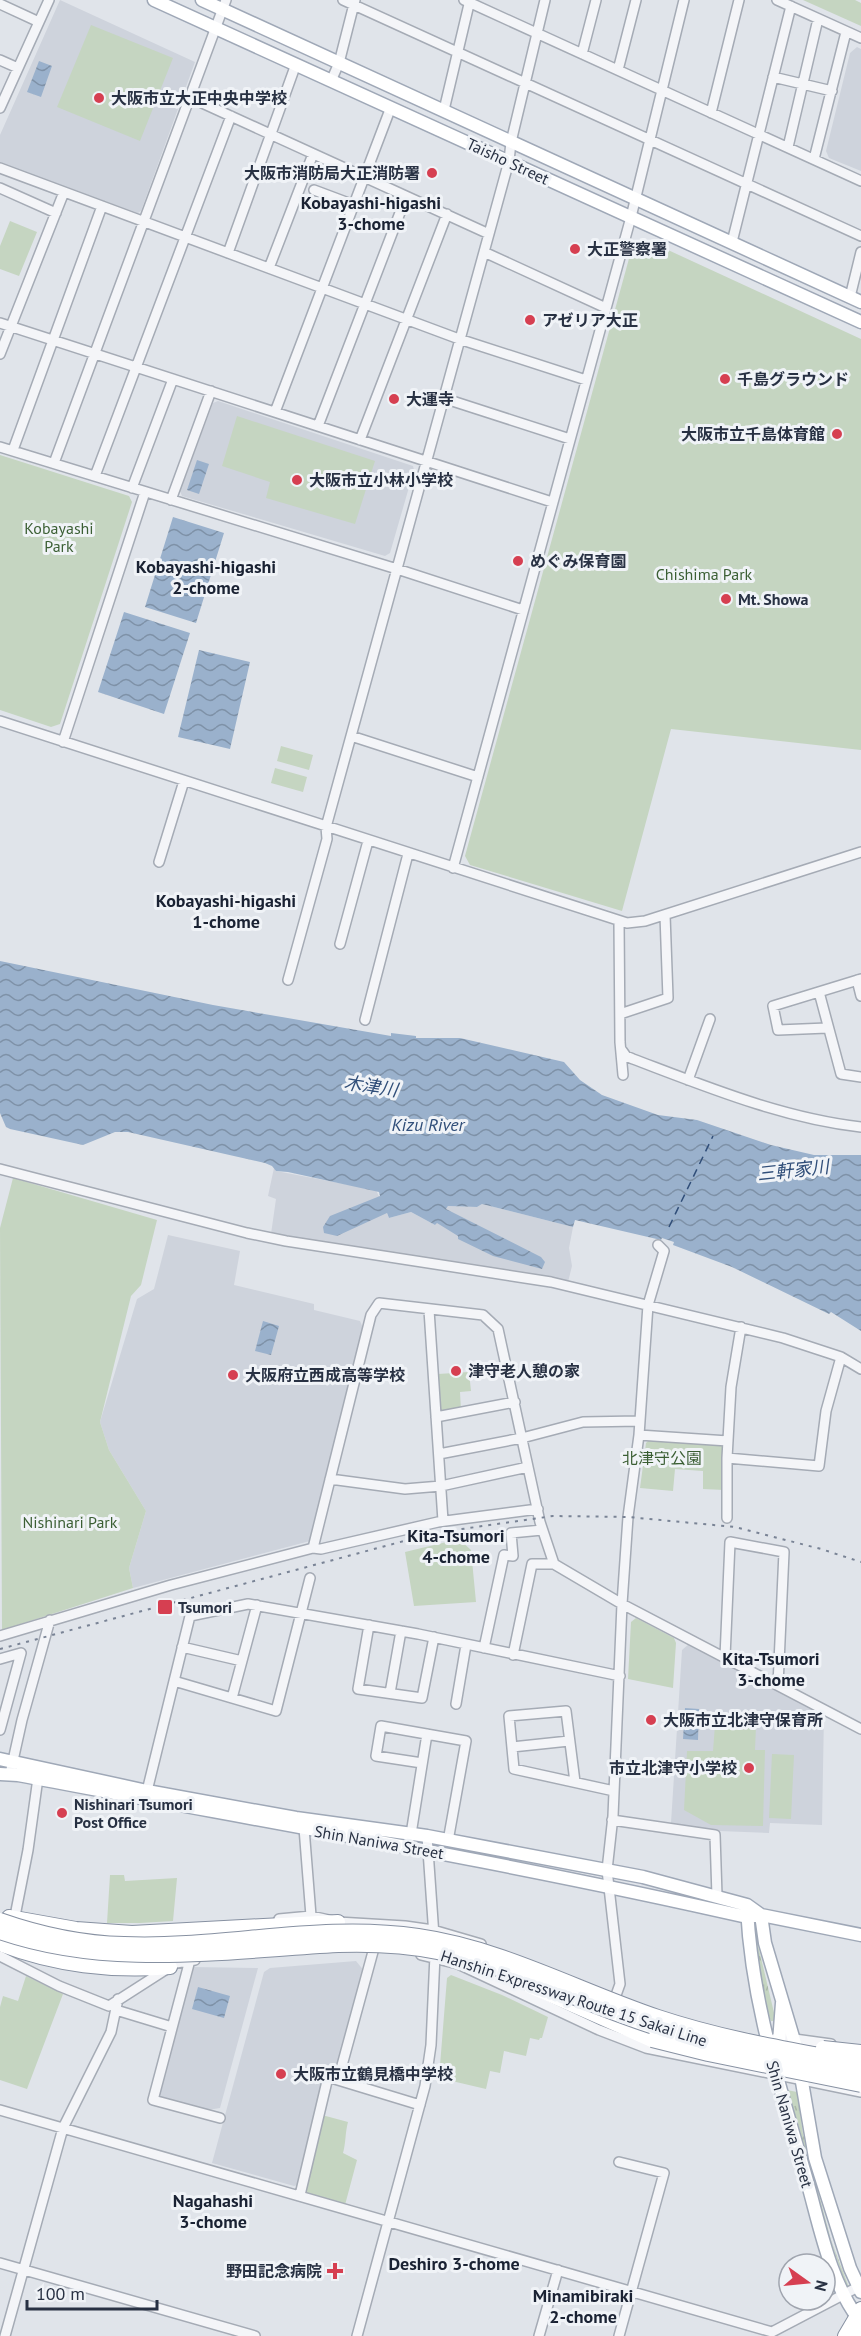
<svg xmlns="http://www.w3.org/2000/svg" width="861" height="2336" viewBox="0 0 861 2336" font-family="'PT Sans','Noto Sans JP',sans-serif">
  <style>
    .built { fill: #ced3dc }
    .grass { fill: url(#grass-tufts) }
    .park { fill: #c5d5c1 }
    .water { fill: url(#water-waves) }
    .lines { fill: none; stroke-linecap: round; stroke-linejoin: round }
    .ferry { stroke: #304e79; stroke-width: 1.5; stroke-dasharray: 8 6; stroke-linecap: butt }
    .minor-casing { stroke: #a5abb5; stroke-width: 12 }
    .major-casing { stroke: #9fa8b7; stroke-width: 15 }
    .highway-casing { stroke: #8791a2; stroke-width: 16 }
    .minor { stroke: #f4f5f8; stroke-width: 9 }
    .major { stroke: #fff; stroke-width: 12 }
    .highway { stroke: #fff; stroke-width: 14 }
    .rail { stroke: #798395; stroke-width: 2; stroke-dasharray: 3 6; stroke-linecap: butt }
    .highway-bridge-casing { stroke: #8791a2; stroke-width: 16; stroke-linecap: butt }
    .highway-bridge { stroke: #fff; stroke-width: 14 }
    .poi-dot { fill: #d63f51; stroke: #f0f3f7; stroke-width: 2 }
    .labels { text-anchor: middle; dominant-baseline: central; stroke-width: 6; stroke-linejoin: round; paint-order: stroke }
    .poi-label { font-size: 16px; font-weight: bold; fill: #283143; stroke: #f0f3f7; text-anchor: start }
    .street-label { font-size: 16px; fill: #283143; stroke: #f0f3f7 }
    .park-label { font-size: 16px; fill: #3b5f34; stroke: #f0f3f7 }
    .neighbourhood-label { font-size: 18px; font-weight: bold; fill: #1a2233; stroke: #f0f3f7 }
    .water-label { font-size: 18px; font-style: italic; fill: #304e79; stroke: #f0f3f7 }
  </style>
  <defs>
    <pattern id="grass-tufts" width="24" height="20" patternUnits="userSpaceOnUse" patternTransform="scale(1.5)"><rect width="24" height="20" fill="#c5d5c1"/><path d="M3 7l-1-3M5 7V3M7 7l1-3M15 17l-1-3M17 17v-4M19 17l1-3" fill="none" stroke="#a9b7a7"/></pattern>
    <pattern id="water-waves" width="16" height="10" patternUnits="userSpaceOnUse" patternTransform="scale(1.5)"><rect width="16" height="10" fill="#9ab1cc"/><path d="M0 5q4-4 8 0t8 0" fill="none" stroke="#7e91a7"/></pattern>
  </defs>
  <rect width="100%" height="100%" fill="#e0e4ea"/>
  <path class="built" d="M60,0l135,62 -54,149 -3,2 -138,-50v-28z
    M857,47l4,2v122l-32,-13 -3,-7 24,-98z
    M218,401l195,65 1,4 -24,83 -5,3 -203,-60 -2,-5 33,-88z
    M274,1168l2,3 100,19 13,28 22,-6 24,13 13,-19 29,1 5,-3 91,23 -4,21 3,18 -4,16 -297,-48 5,-35 -8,-3z
    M168,1235l72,16 -6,34 80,19v6l46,11 3,7 -53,213 -177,47 -4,-20 17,-57 -37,-61 -9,-28 37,-123 17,-10z
    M689,1644l135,70 -2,111 -52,-2 -1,10 -50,-2 -48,-8 11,-173z
    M356,1961l9,11 -30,104 -9,-3 -28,112 -4,1 -82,-23 52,-191 6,-4z
    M191,1967l67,1 -38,140 -18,3 -41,-12 -3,-4z"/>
  <path class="grass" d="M754,1940l3,1 19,80h-5l-3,-7z
    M787,2090l10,2 6,42 28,106 19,50 -2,2 -39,-117 -8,-41z"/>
  <path class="park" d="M803,0h52l6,3v23z
    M91,25l82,33 -33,83 -83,-34z
    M10,221l27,11 -18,44 -19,-7v-23z
    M642,238l219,101v411l-190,-21 -49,182 -152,-46 -5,-9 168,-612z
    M237,416l138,45 -20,63 -89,-26 4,-16 -48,-16z
    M0,455l129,41 3,6 -72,222 -9,3 -51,-17z
    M281,746l32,9 -4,15 -32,-9z
    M275,768l32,9 -4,15 -32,-9z
    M13,1178l144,42 -16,65 -10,11 -31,126 9,28 37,61 -17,57 4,20 -131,42 -2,-402z
    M469,1372l2,19 -11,1 1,18 -23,4 -2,-37 2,-3z
    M648,1441l76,2v47l-21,-1v-18l-28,-2 -2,22 -33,-3 6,-45z
    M459,1539l12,11 5,52 -62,4 -9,-54z
    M636,1618l38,20 2,5 -3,45 -45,-9 3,-57z
    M715,1725l41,2 -1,23h10l-2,76 -52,-1 -27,-15 3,-59h26z
    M772,1754l22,1 -3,64 -22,-1z
    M110,1875h14l1,6 52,-3 -4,43 -33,2h-33z
    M451,1975l51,20 46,22 -6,21h-2l-1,2 -9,-2 -4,18 -22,-5 -4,22 -10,-2 -4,18 -47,-11 8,-100z
    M26,1976l37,18 -36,95 -27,-9v-73l3,-11 15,5z
    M322,2115l26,7c-3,11 -2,20 -5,31l14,7 -12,45 -40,-12 -2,-3z"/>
  <path class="water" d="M39,61l13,5 -11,31 -14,-5z
    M197,460l12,4 -10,30 -12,-4z
    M173,517l51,16 -28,90 -51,-16z
    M124,612l66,21 -26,81 -66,-22z
    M199,650l51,12 -20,87 -52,-12z
    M0,961l213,44 178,31v-3l25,3v2h44l104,24 16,18 22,15 56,20 39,5 74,25 43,10h47v176l-30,-19 -2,2 -97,-47 -59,-22 1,-3 -12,-4 -1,2 -86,-20 -2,7 -91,-23 -5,3 -29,-1 -2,3 95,48 4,5 -3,7 -49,-13 -35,-17v-3l-21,-13 -2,2 -24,-13 -22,6 -2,-5 -50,23 -13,-3 -1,-6 7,-11 50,-20 -1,-4 -91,-20 -12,-1 -4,-5 -7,-3 -137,-31h-13l-32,13 -73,-16 -4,-2 -6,-14z
    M263,1321l16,5 -8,29 -16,-4z
    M685,1708l14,1 -1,31 -15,-1z
    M198,1987l32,9 -6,22 -32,-9z"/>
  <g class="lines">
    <path class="ferry" d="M669,1227l44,-91"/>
    <g class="minor-casing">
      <path id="minor" d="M343,0l518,236
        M464,0l397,181
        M777,0l84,38
        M0,4l39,18
        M582,54l14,-54
        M0,60l18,8
        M618,70l18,-70
        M773,77l59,14
        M331,81l8,-18 16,-63
        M189,97l300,137
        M0,108l49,-108
        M444,110l26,-110
        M711,113l28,-113
        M788,147l30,-128
        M814,159l32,-127
        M0,168l459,171 127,41
        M0,188l56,25
        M314,190l40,15
        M732,242l59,-236
        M484,252l122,56
        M228,253l68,-189
        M269,268l44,-114
        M850,297l11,-45
        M0,323l552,179
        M0,354l64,-162
        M443,398l127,41
        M275,412l116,-305
        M318,426l88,-229
        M360,440l87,-226
        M0,447l397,122 126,41
        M13,450l89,-244
        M54,463l172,-463
        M95,476l136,-360
        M132,488l41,-109
        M171,500l40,-109
        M0,721l627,202 18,-2 216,-69
        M351,736l127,41
        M63,742l82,-250
        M159,862l25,-81
        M453,868l178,-651 53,-217
        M619,922l1,120 3,33
        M340,944l28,-103
        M288,980l39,-141 -1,-12 183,-666 2,-19 34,-142
        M857,980l4,16
        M819,992l22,82 20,3
        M620,1014l48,-16 -3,-83
        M365,1020l43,-166
        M827,1028l-49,2 -5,-24 88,-27
        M621,1049l5,7 7,3c74,28 149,59 228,68
        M688,1080l22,-61
        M0,1169l247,64 39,8 265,41 232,56 58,19 20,12
        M429,1310l14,211
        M436,1417l79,-15
        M639,1435l89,6
        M439,1454l83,-16 61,-16 56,-1
        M727,1458l92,8 7,-55 15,-54
        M330,1479l75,10 36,-3 87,-19
        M727,1518v-60l4,-71 10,-60
        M313,1548l58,-233 8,-12 104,12 15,14 42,193 14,42 68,40 239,125
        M369,1625l-11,64 64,9 12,-61
        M0,1636l171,-51 142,-37 8,1 117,-27 100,-13
        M182,1647l60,14
        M484,1648l20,-93 9,1 -2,-23 31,-3
        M513,1655l19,-91h22
        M725,1657l5,-115 54,10 -6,133
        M0,1659l21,-6 -21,77
        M174,1681l102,30 34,-133
        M390,1693l11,-62
        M232,1698l25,-93
        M456,1704l10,-59
        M512,1747l57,-6
        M422,1763l-46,-7 5,-30 85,15 -18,100
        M10,1774l12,-54 28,-100
        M575,1782l-9,-71 -57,5 5,53 100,22
        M147,1791l43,-175 58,-12 170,30 202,42
        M612,1820l103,15 2,61
        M305,1823l-1,5 7,88
        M411,1834l16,-100
        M427,1836l7,100
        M15,1916l13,-66 10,-72
        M279,1919l32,-3 27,6 67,4 28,4 48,14
        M421,1955l37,9 141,66 47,18 215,44
        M0,1956l59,30 50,20 67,-43 19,-3
        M190,1960l-37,140 67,18
        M615,1998l5,-14 -13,-114 6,-54 9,-212 6,-87 11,-82 9,-130 16,-54 -6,-6
        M116,2010l56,17
        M774,2039l6,-2 51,7
        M338,2080l36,-132
        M0,2110l772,222 86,-45
        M300,2195l28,-118 92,28
        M0,2263l255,73
        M5,2336l58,-208 48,-96 7,-33
        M357,2336l68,-250 6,-41 4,-90
        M539,2336l19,-66
        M619,2336l45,-163 -45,-11"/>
    </g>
    <g class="major-casing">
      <path id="major" d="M154,0l707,322
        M202,0l659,302
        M0,1759l147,32 149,27 131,18 216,41 104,28 14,10 100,20
        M0,1774l18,1c243,46 488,87 729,142l14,-2
        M747,1909c5,97 34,180 60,272 13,46 23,101 53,140
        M761,1915l4,28 31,104 19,111 35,110 11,24
        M778,2055l4,-52"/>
    </g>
    <g class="highway-casing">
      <path id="highway" d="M9,1917l67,12 56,4 206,-11
        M0,1944c53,21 114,28 170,23
        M530,1986l122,54
        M845,2336l16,-27
        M858,2336l3,-4"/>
    </g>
    <use href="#minor" class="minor"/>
    <use href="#major" class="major"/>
    <use href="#highway" class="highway"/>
    <path class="rail" d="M0,1649l434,-116 119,-17 75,1 107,10 86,22 40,13"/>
    <g class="highway-bridge-casing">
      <path id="highway-bridge" d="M0,1920c40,14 81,23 124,24 98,4 196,-23 294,-8 84,12 160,54 240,81 66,22 135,33 203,46
        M0,1932c110,38 225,19 338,13 33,-1 66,0 99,7 76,15 146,53 220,76 66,21 136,32 204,46
        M652,2040l56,14 153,31
        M823,2048l38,4"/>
    </g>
    <use href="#highway-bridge" class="highway-bridge"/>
  </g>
  <g class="poi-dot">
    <circle cx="99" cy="98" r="6"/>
    <circle cx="432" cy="173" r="6"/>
    <circle cx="575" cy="249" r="6"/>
    <circle cx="530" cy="320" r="6"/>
    <circle cx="725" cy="379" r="6"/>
    <circle cx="394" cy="399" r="6"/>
    <circle cx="837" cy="434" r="6"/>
    <circle cx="297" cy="480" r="6"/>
    <circle cx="518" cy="561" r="6"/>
    <circle cx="726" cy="599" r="6"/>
    <circle cx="456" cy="1371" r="6"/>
    <circle cx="233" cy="1375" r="6"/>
    <rect x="157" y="1599" width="16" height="16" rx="3"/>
    <circle cx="651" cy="1720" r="6"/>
    <circle cx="749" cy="1768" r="6"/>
    <circle cx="62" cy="1813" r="6"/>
    <circle cx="281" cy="2074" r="6"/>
    <path d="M332 2262h6v6h6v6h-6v6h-6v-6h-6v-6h6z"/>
  </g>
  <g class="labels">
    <g class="poi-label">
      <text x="111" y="98">大阪市立大正中央中学校</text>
      <text x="420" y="173" text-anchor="end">大阪市消防局大正消防署</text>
      <text x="587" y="249">大正警察署</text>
      <text x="542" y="320">アゼリア大正</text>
      <text x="737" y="379">千島グラウンド</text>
      <text x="406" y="399">大運寺</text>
      <text x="825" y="434" text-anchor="end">大阪市立千島体育館</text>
      <text x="309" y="480">大阪市立小林小学校</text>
      <text x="530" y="561">めぐみ保育園</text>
      <text x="738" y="599">Mt. Showa</text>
      <text x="468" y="1371">津守老人憩の家</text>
      <text x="245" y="1375">大阪府立西成高等学校</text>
      <text x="178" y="1607">Tsumori</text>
      <text x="663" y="1720">大阪市立北津守保育所</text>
      <text x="737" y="1768" text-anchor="end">市立北津守小学校</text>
      <text x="74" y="1804">Nishinari Tsumori<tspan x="74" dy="18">Post Office</tspan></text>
      <text x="293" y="2074">大阪市立鶴見橋中学校</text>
      <text x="322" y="2271" text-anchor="end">野田記念病院</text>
    </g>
    <g class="street-label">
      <text transform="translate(508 161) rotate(25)">Taisho Street</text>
      <text transform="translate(379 1842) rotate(10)">Shin Naniwa Street</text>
      <text transform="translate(574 1998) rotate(18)">Hanshin Expressway Route 15 Sakai Line</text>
      <text transform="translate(790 2124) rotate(74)">Shin Naniwa Street</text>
    </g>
    <g class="park-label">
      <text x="59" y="528">Kobayashi<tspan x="59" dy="18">Park</tspan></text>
      <text x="704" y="574">Chishima Park</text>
      <text x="662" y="1458">北津守公園</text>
      <text x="70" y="1522">Nishinari Park</text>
    </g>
    <g class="neighbourhood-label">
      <text x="371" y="202">Kobayashi-higashi<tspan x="371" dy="21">3-chome</tspan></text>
      <text x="206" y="566">Kobayashi-higashi<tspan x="206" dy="21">2-chome</tspan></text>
      <text x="226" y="900">Kobayashi-higashi<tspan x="226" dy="21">1-chome</tspan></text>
      <text x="456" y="1535">Kita-Tsumori<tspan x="456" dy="21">4-chome</tspan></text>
      <text x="771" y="1658">Kita-Tsumori<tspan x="771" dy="21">3-chome</tspan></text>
      <text x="213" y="2200">Nagahashi<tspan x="213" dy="21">3-chome</tspan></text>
      <text x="454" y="2263">Deshiro 3-chome</text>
      <text x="583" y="2295">Minamibiraki<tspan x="583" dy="21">2-chome</tspan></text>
    </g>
    <g class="water-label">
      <text transform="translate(371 1086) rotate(9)">木津川</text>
      <text x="428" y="1124">Kizu River</text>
      <text transform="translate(793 1170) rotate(-6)">三軒家川</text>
    </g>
  </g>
  <g transform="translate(807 2282) rotate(105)"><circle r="28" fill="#f0f3f7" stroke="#a0a5af" stroke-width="1.5"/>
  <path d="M0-4.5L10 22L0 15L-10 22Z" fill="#d63f51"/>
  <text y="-9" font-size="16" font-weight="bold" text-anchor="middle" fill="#283143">N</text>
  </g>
  <path d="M27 2300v9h130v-9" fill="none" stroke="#283143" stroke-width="3"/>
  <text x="36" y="2300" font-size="18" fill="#283143" stroke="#f0f3f7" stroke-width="4.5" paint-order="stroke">100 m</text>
</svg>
